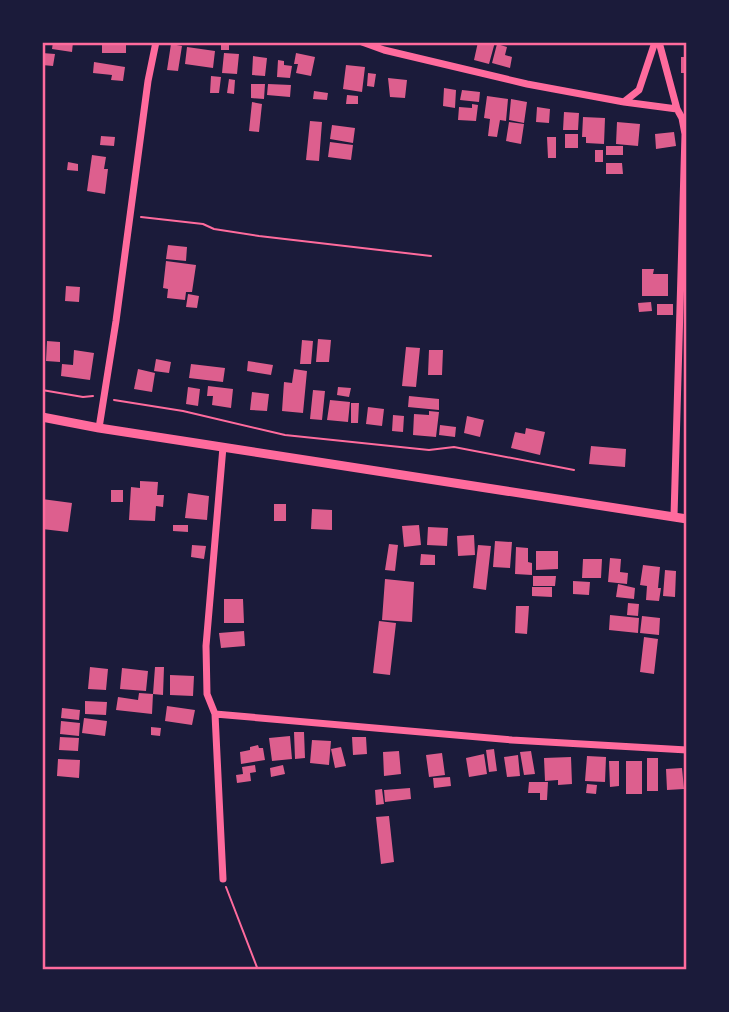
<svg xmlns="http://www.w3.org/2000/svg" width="729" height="1012" viewBox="0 0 729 1012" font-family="'IBM Plex Sans',sans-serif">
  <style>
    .building { fill: #dd5f8e }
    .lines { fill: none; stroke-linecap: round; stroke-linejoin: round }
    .path { stroke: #ff6b9d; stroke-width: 2 }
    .minor { stroke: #ff6b9d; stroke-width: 7 }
    .tertiary { stroke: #ff6b9d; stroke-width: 9 }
    .neatline { fill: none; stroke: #ff6b9d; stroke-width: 2.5 }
  </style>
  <rect width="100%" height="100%" fill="#1b1b3a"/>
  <path class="building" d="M53,42h20l-1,10 -20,-3z
    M102,42h24v11h-24z
    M221,42h8v8h-8z
    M478,42h17l-6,22 -15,-4z
    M171,44l11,2 -4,25 -11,-1z
    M497,44l10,3 -2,8 7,2 -2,11 -18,-5z
    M187,47l28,4 -2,17 -28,-4z
    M42,53l13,1 -2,12 -11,-1z
    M224,53l15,1 -2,20 -15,-1z
    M296,53l19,4 -4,19 -15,-3 2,-9h-4z
    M253,56l14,2 -2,18 -13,-1z
    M681,57h6v16h-6z
    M278,60l6,1v4l8,1 -2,12 -13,-1z
    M94,62l31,5 -2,14 -12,-1 1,-5 -19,-2z
    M346,65l19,2 -3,25 -19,-3z
    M368,73l8,1 -2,13 -7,-1z
    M211,76l10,1 -2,16h-9z
    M388,78l19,2 -2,18 -15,-1z
    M229,79l6,1 -1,14 -7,-1z
    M251,84h14l-1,15 -13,-1z
    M268,84l23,1 -1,12 -23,-2z
    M444,88l12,2 -1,18 -12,-2z
    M462,90l18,2 -1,10 -19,-2z
    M314,91l14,2 -1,7 -14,-1z
    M347,95l11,1v8h-12z
    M487,96l21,3 -2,22 -6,-1 -3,17 -9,-1 2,-17 -6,-1z
    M511,99l16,3 -3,21 -15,-3z
    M252,102l10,2 -3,28 -10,-1z
    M472,104l6,1 -2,16 -18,-1 1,-13 13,1z
    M537,107l13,2 -1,14 -13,-1z
    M564,112l15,1 -1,17h-15z
    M583,117l22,1 -1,26 -18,-1v-6h-4z
    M310,121l12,1 -3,39 -13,-1z
    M509,122l15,2 -3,20 -15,-3z
    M617,122l23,2 -2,22 -22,-2z
    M332,125l23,3 -2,15 -23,-4z
    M674,132l2,14 -20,3 -1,-15z
    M565,134h13v14h-13z
    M101,136l14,1 -1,9 -14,-1z
    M547,137h9v21h-8z
    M330,142l23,3 -2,15 -23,-3z
    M606,146h17v9h-17z
    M595,150h8v12h-8z
    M92,155l14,2 -2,12h4l-3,25 -18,-3z
    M68,162l10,2v7l-11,-1z
    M606,163h16l1,11h-17z
    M168,245l19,2 -1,14 -20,-2z
    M166,261l30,4 -4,27h-6l-1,8 -18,-2 1,-9 -5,-1z
    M642,269h12l-1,5h15v22h-26z
    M66,286l14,1 -1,15 -14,-1z
    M188,294l11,2 -2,12 -11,-1z
    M651,302l1,9 -13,1 -1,-9z
    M657,304h16v11h-16z
    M318,339l13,1 -2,22h-13z
    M302,340l11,1 -2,23h-11z
    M47,341l13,1v20l-14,-1z
    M406,347l14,1 -4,39 -14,-1z
    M74,350l20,3 -4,27 -29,-4 1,-12 11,1z
    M429,350h14l-1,25h-14z
    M156,359l15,3 -2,11 -15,-2z
    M248,361l25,4 -2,10 -24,-4z
    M191,364l34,4 -2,14 -34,-4z
    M138,369l17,4 -3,19 -18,-3z
    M294,369l13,2 -4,42 -21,-2 2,-29 8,1z
    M208,386l25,3 -2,19 -19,-3 1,-9h-6z
    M188,387l12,2 -2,17 -12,-2z
    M338,387l13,1 -2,9 -12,-2z
    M313,390l12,1 -3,29 -12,-1z
    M252,392l17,2 -2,17 -17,-1z
    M409,396l30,3v11l-31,-3z
    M330,400l20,2 -2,20 -21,-2z
    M351,403h8l-1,20h-7z
    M368,407l16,2 -2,17 -16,-2z
    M429,411l10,1 -3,25 -23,-2 1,-21 15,1z
    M393,415l11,1 -1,16 -11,-1z
    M467,416l17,4 -4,17 -16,-4z
    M440,425l16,2 -1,10 -16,-2z
    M526,428l19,4 -5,23 -29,-7 4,-16 10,2z
    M591,446l35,3 -1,18 -36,-3z
    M140,481l18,1 -1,13h7l-1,12 -7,-1 -1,15 -26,-1 2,-33 9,1z
    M111,490h12v12h-12z
    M188,493l21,3 -2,24 -22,-2z
    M42,499l30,4 -4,29 -26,-3z
    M274,504h12v17h-12z
    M312,509l20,1v20l-21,-1z
    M173,525h15v7l-15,-1z
    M419,525l2,20 -17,2 -2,-21z
    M428,527l20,1 -1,18 -20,-1z
    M474,535l1,20 -17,1 -1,-20z
    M495,541l17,1 -2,26 -17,-1z
    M389,544l9,1 -3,26 -10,-1z
    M192,545l14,1 -2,13 -13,-2z
    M478,545l13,1 -5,44 -13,-2z
    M516,547l12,1v14l4,1v12l-17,-1z
    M536,551h22v18l-22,1z
    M421,554l14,1v10h-15z
    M610,558l11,1 -1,13 8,1 -1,11 -19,-2z
    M583,559h19l-1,19h-19z
    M643,565l17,2 -2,21h3l-2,13 -13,-1 1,-14 -7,-1z
    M665,570l11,1 -1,26 -12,-1z
    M533,576h23l-1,10h-22z
    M385,579l29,3 -2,40 -30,-2z
    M573,581l17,1 -1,13 -16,-1z
    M618,584l17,4 -1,11 -18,-2z
    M532,587h20v10l-20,-1z
    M224,599h19l1,24h-20z
    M628,603l11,1 -1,12 -11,-1z
    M516,606h13l-2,28 -12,-1z
    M610,615l29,3 -1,15 -29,-3z
    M642,616l18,2 -1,17 -19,-2z
    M379,621l17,2 -6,52 -17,-2z
    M244,631l1,15 -24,2 -2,-15z
    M644,637l14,2 -4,35 -14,-2z
    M90,667l18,2 -2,21 -18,-1z
    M155,667h9l-1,28 -10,-1 -1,20 -36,-4 2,-13 20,3 1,-7 14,1z
    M122,668l26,3 -2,20 -26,-2z
    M170,675l24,1 -1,20 -23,-1z
    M85,701l22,1 -1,13 -21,-1z
    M167,706l28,4 -3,15 -27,-4z
    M62,708l18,2 -1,10 -18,-2z
    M84,718l23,3 -2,15 -23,-3z
    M61,721l19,2 -1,13 -19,-2z
    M151,727l10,1 -1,8 -9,-1z
    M294,732h10l1,26 -10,1z
    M290,736l2,23 -20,2 -3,-23z
    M60,737l19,1 -1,13 -19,-1z
    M352,737h14l1,17 -14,1z
    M312,740l19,1 -2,24 -19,-2z
    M258,745l1,3h4l2,12 -24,4 -1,-12 10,-2v-3z
    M341,747l5,19 -11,2 -4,-19z
    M494,749l3,22 -8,1 -3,-22z
    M399,751l2,23 -17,2 -1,-24z
    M531,751l4,23 -11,1 -4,-23z
    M442,753l3,22 -16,2 -3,-22z
    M484,754l3,20 -18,3 -3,-19z
    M518,755l2,21 -13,1 -3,-20z
    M587,756l19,1 -1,25 -20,-1z
    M571,757l1,27 -14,1v-5l-13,1 -1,-23z
    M647,758h11v33h-11z
    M58,759l22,1 -1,18 -22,-2z
    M609,761h10v25l-9,1z
    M626,761h16v33h-16z
    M255,765l1,7 -6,1 1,8 -14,2 -1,-8 7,-1 -1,-7z
    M283,765l2,9 -14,3 -1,-9z
    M682,768l2,21 -17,1 -1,-21z
    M450,777l1,9 -17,2 -1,-10z
    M529,782h19l-1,18h-7v-7h-12z
    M587,784l10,1 -1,9 -10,-1z
    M410,788l1,11 -26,3 -1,-12z
    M382,789l2,15 -8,1 -1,-15z
    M389,816l5,46 -13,2 -5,-47z"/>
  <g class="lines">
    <path class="path" d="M141,217l62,7 11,5 45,7 172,20
      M42,390l41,7 10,-1
      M114,400l69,11 102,24 144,15 25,-3 120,23
      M226,887l32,83"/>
    <path class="minor" d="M362,42l22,8 143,34 97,18 53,7
      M659,42l18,67 5,9 3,16 -11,382
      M625,101l14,-11 16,-48
      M99,428l17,-107 32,-240 8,-39
      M223,447l-17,199 1,48 8,20 8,165
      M215,714l297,26 175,10"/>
    <path class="tertiary" d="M42,417l57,11 588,91"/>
  </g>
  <rect width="729" height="1012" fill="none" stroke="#1b1b3a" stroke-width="88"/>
  <rect x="44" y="44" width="641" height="924" class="neatline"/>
</svg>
